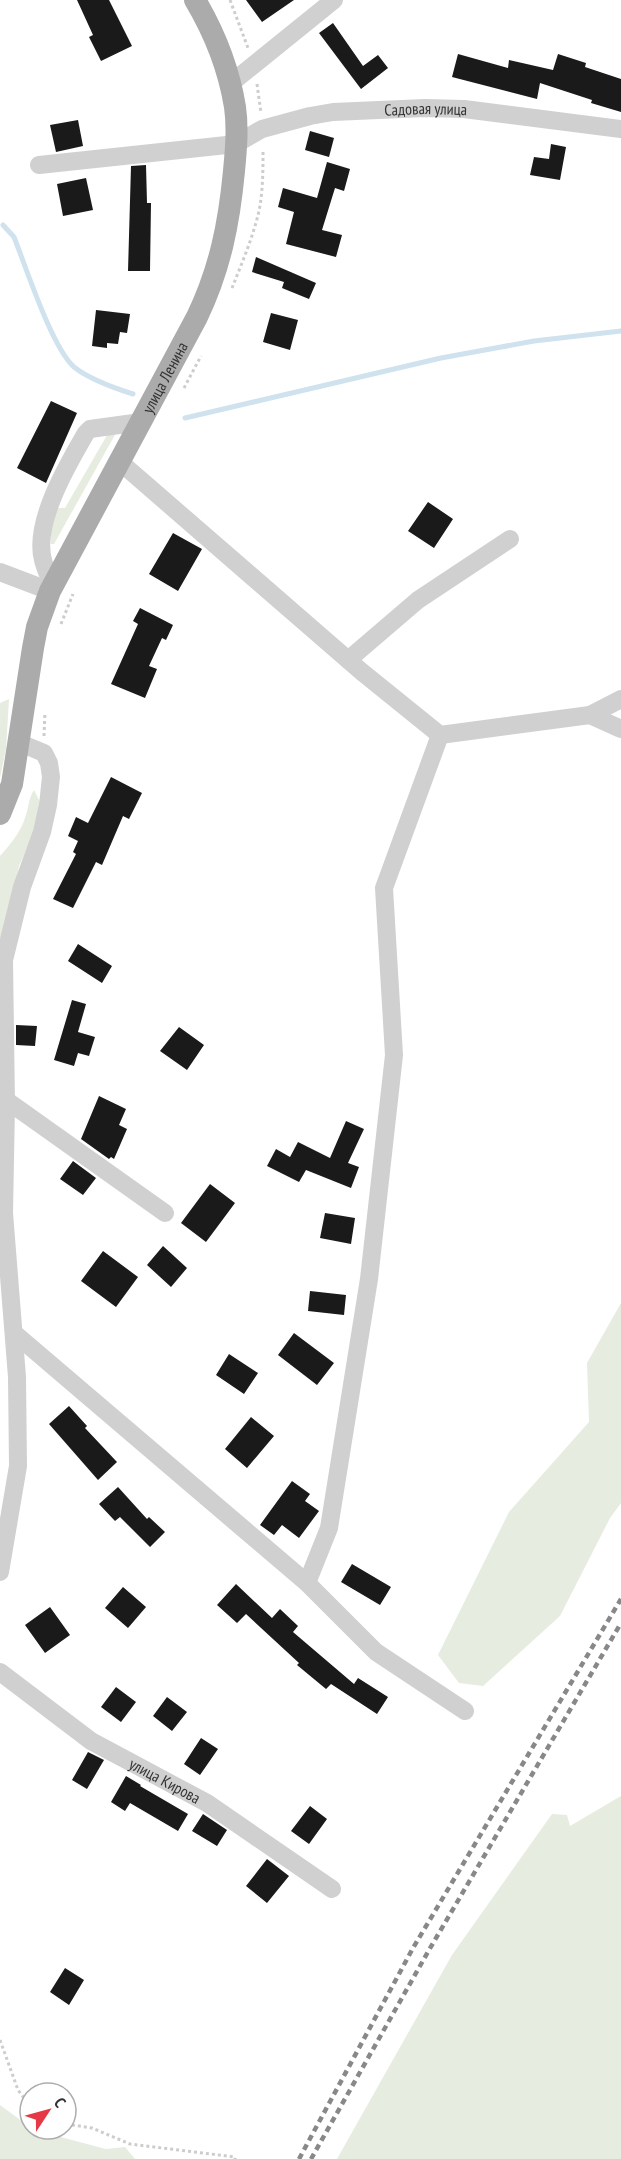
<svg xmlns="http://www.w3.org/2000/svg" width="621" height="2159" viewBox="0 0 621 2159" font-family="'PT Sans Narrow',sans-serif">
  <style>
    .green { fill: #e6ecdf }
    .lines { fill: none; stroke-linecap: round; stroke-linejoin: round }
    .stream { stroke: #cfe2ee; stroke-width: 5 }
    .building { fill: #1a1a1a }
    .path { stroke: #cdcdcd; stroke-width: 3; stroke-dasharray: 3 3; stroke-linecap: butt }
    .minor { stroke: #d0d0d0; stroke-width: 18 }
    .major { stroke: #ababab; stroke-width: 22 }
    .rail { stroke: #888; stroke-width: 4.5; stroke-dasharray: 6 4.5; stroke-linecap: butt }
    .labels { text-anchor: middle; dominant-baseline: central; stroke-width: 6; stroke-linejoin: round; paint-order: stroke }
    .street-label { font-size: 16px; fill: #333; stroke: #fff }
  </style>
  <rect width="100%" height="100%" fill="#fff"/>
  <path class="green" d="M110,430l6,3 -62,111h-3v-14l5,-22h9z
    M9,699l-3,50 -6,29v-75z
    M34,790l6,12 -3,24 -18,40 -19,92v-102c10,-11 20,-23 25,-38 4,-10 3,-19 9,-28z
    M621,1303v200l-11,15 -50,98 -77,70 -24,-3 -21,-28 71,-143 80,-90 -2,-59z
    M621,1796v363h-284l115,-204 100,-141 15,1 3,11z
    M0,2105l30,22v2l76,20 19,-2 10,12h-135z"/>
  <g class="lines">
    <path class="stream" d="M3,225l11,12c12,30 38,111 60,130 15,12 40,21 59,27
      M185,418l256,-60 93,-17 87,-10"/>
  </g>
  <path class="building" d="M77,0h32l23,46 -31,15 -12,-24 4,-2z
    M246,0h48l-32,22z
    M333,23l30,43 15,-11 10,13 -27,21 -42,-56z
    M458,54l50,14 1,-8 44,10 5,-16 28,9 -1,4 36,12v33l-30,-9 1,-3 -52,-17 -3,16 -85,-22z
    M78,120l5,26 -27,6 -6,-27z
    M310,131l24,7 -5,19 -24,-7z
    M551,144l15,3 -6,33 -30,-5 4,-18 15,2z
    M327,162l23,7 -6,22 -9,-3 -13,42 20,5 -6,22 -50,-13 8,-32 -16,-5 5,-19 34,10z
    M146,165l1,38h4l-1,68h-22l3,-105z
    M86,178l7,32 -30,6 -6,-32z
    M256,257l60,26 -7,16 -27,-11 2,-6 -32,-10z
    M96,310l34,4 -3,19 -7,-1 -2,12 -11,-1v5l-15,-2z
    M271,313l27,7 -8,30 -27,-8z
    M51,401l26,12 -31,70 -29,-15z
    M428,502l25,17 -19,29 -26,-17z
    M173,533l29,16 -24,42 -29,-17z
    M140,608l33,17 -7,15 -4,-2 -13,28 8,3 -12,29 -34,-14 27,-60 -5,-3z
    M111,777l31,16 -13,26 -6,-3 -21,49 -6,-3 -23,46 -20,-9 23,-45 -3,-2 5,-11 -10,-5 8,-19 12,6z
    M78,944l34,22 -10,17 -34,-22z
    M72,1000l14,4 -8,28 17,5 -6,19 -11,-3 -4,13 -20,-6z
    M16,1025l21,1 -2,20 -19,-1z
    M179,1027l25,18 -17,25 -27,-19z
    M99,1096l27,13 -7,16 8,4 -13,30 -3,-2 -2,2 -28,-20z
    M346,1121l18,8 -16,34 11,4 -8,21 -45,-18 -7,12 -32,-16 9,-17 14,8 8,-15 32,16z
    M73,1161l23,17 -13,17 -23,-16z
    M210,1184l25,19 -29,39 -25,-19z
    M325,1213l30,5 -4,26 -31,-6z
    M163,1246l24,22 -16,19 -24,-22z
    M103,1251l35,26 -22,30 -35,-26z
    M310,1291l36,4 -2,20 -36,-4z
    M294,1333l40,30 -17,22 -39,-30z
    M229,1354l29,19 -14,21 -28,-19z
    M69,1406l18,20 -2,2 32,34 -19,18 -49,-56z
    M251,1417l23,19 -27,32 -22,-19z
    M292,1481l18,13 -5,7 14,10 -20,27 -17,-13 -8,10 -14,-10z
    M118,1487l29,32 2,-2 16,15 -15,15 -30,-30 -5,4 -16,-17z
    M352,1564l39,23 -11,18 -39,-23z
    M236,1584l36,34 8,-9 18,17 -5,6 61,52 4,-6 30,19 -11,17 -46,-30 -5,5 -29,-24 2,-2 -53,-49 -9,9 -20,-18z
    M123,1587l23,20 -18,21 -23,-20z
    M50,1607l20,28 -25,18 -20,-28z
    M116,1687l20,15 -15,20 -20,-15z
    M167,1697l20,15 -15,19 -19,-15z
    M201,1738l17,11 -18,26 -16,-11z
    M88,1752l16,8 -17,29 -15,-9z
    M126,1776l15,9 -1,1 48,28 -10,17 -48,-28 -5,8 -14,-9z
    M310,1806l17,13 -18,25 -18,-13z
    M203,1814l24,16 -10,16 -25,-15z
    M267,1859l22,17 -22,27 -21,-17z
    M65,1968l19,12 -15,25 -19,-13z"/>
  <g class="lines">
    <path class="path" d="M230,0l18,48
      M257,84l4,29
      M232,288c10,-25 21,-51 27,-77 4,-20 4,-41 4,-62
      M184,388l17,-32
      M61,624l12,-30
      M44,736l1,-24
      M0,2040l18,50 12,16
      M66,2124l26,4 38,16 105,13v2"/>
    <g class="minor">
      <path d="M230,84l104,-84"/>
      <path id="s1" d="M39,165l197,-21 26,-15 48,-13 23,-4 92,-4 39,1 157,20"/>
      <path d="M120,462l242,210 78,63 150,-20 31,14"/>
      <path d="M0,572l50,19"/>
      <path d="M53,587c-3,-9 -8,-18 -10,-27 -10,-37 25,-96 43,-127l4,-4 51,-7"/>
      <path d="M348,660l70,-60 92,-61"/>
      <path d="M590,715l31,-16"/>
      <path d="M6,1100l159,113"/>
      <path d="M14,1333l293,250 69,69 89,59"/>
      <path d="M0,1572l18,-106 -1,-89 -13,-164 2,-108 -2,-145 18,-73 20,-55 6,-27 3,-28 -2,-14 -5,-10 -24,-10"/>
      <path d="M307,1583l22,-55 40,-249 25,-224 -10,-167 56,-153"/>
      <path id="s2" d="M0,1672l91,69 116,62 125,86"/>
    </g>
    <path class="major" id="s3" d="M0,814l12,-30 21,-136 4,-21 13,-36 147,-274c23,-48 32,-93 37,-146 2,-21 4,-43 1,-64 -6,-37 -21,-75 -40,-107"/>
    <path class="rail" d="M299,2159l114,-211 208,-349
      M311,2159l118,-209 192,-327"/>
  </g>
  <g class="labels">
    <g class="street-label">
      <text stroke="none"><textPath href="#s1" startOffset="394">Садовая улица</textPath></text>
      <text stroke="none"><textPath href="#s3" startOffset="472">улица Ленина</textPath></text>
      <text stroke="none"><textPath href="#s2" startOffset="198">улица Кирова</textPath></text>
    </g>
  </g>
  <g transform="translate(48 2111) rotate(54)"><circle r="28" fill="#ffffff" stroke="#adadad" stroke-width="1.5"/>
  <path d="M0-4.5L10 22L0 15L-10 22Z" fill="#e63946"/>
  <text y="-9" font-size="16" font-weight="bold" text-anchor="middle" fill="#333333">С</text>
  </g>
</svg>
